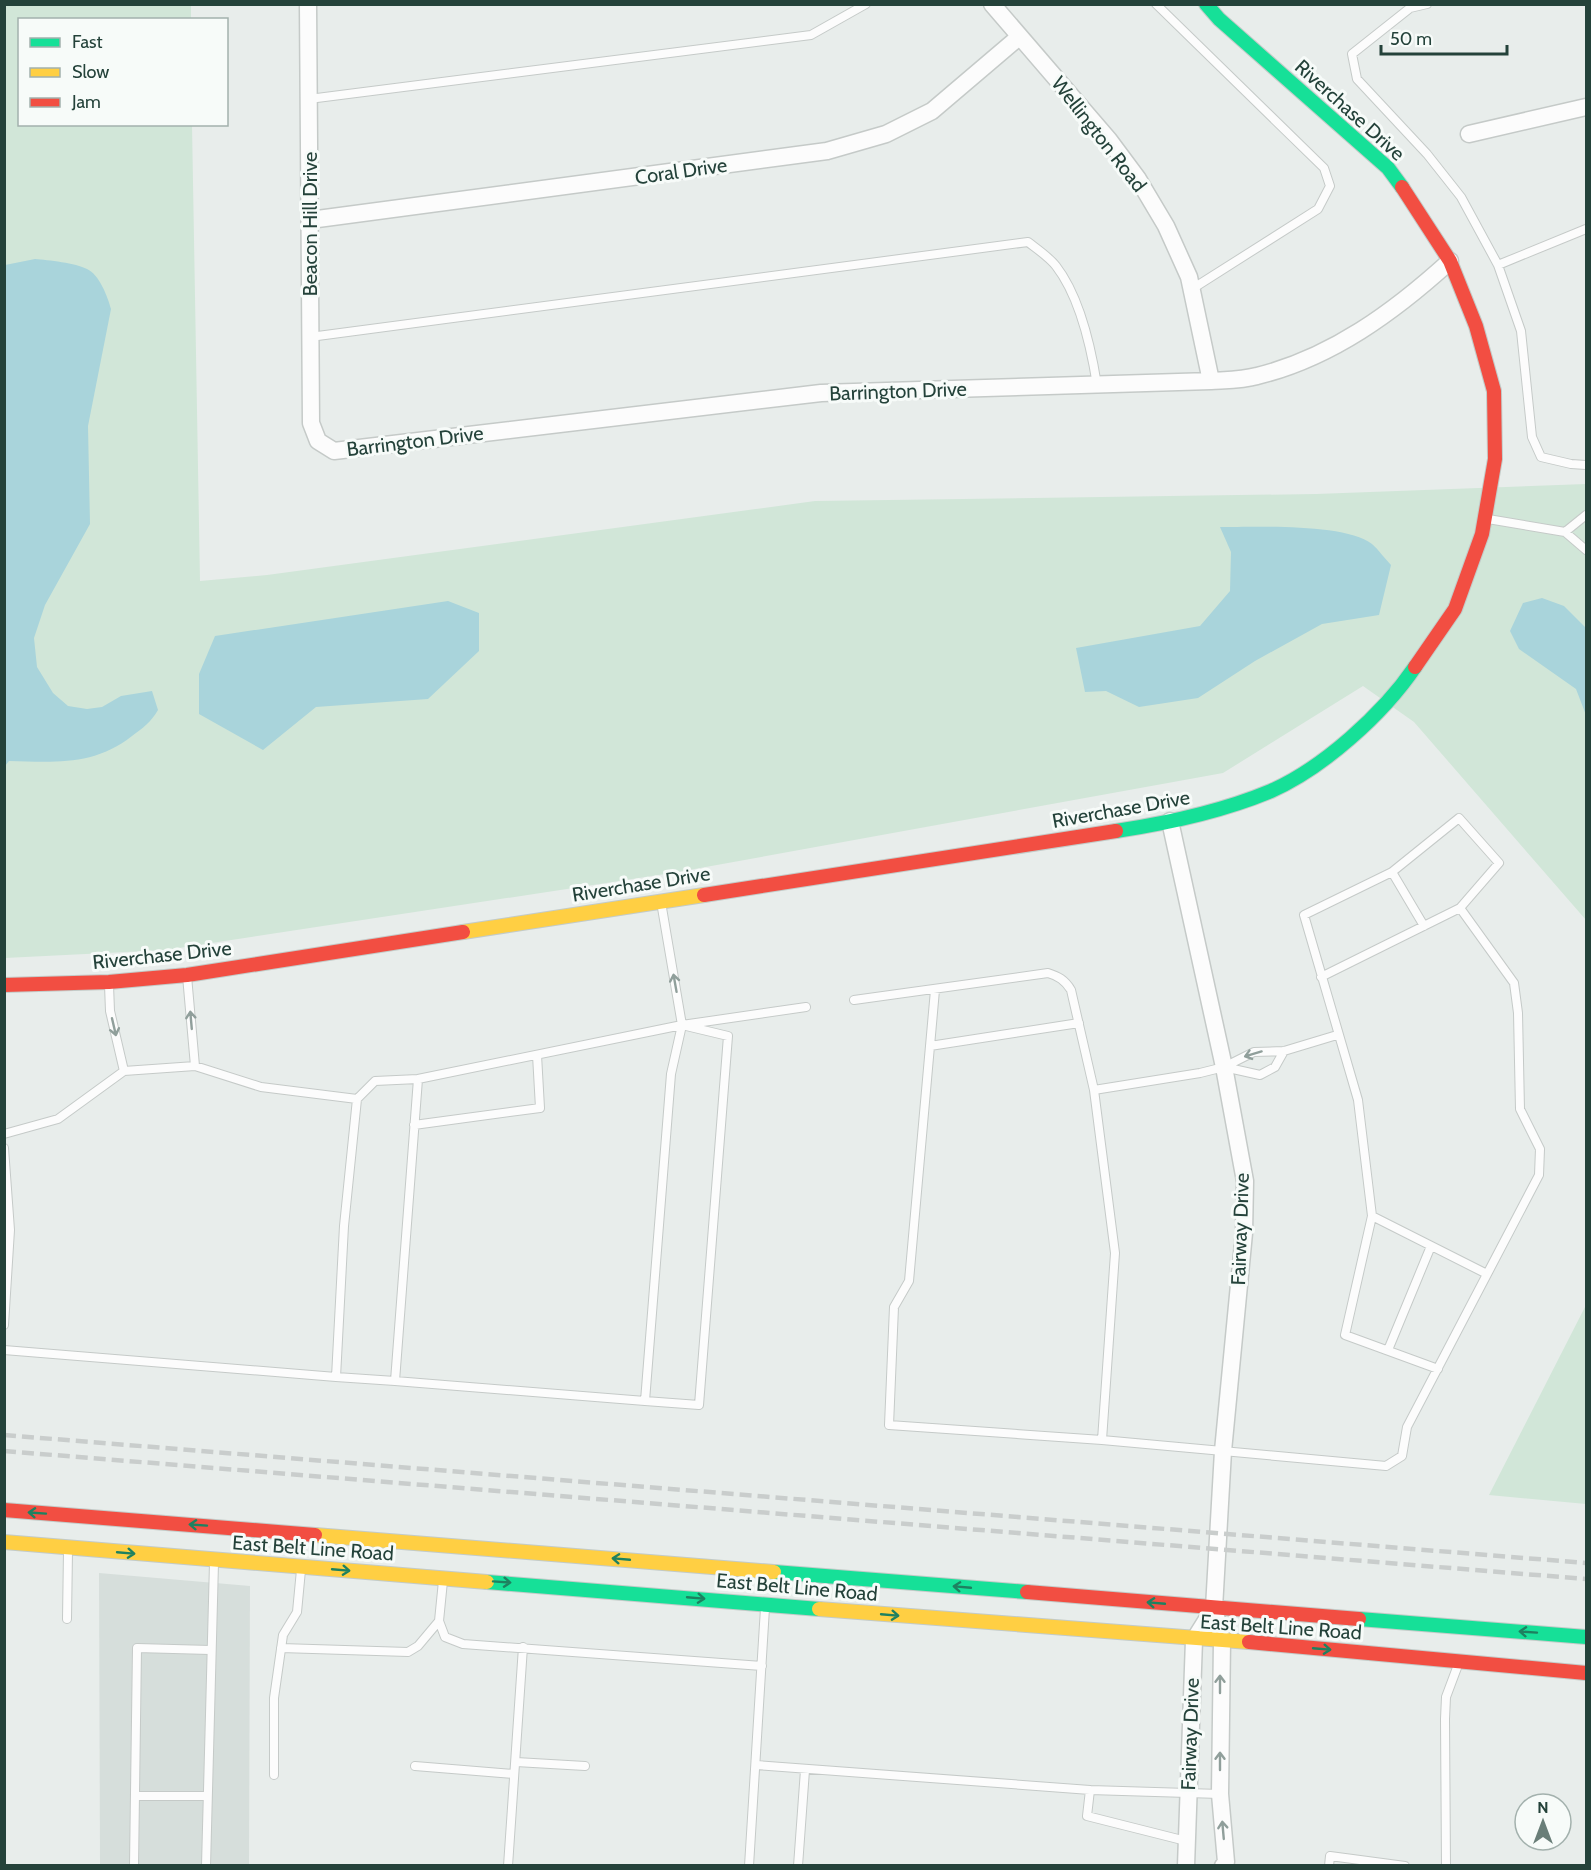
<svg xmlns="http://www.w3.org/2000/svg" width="1591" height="1870" viewBox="0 0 1591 1870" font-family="Cabin,sans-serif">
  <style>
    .built { fill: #d6dedb }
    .green { fill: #d1e6d8 }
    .water { fill: #a9d4db }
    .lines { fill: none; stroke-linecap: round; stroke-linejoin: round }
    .lane-casing { stroke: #c5cac8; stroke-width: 10 }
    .street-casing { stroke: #c5cac8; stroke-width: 19 }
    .fast-casing { stroke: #c3cbc8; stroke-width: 16 }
    .slow-casing { stroke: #c3cbc8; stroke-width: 16 }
    .jam-casing { stroke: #c3cbc8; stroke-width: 16 }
    .lane { stroke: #fcfcfc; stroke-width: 8 }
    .street { stroke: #fcfcfc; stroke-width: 16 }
    .fast { stroke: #16e098; stroke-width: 14 }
    .slow { stroke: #ffcf43; stroke-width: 14 }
    .jam { stroke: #f24e42; stroke-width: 14 }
    .rail { stroke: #c9cdcc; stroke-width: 4.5; stroke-dasharray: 12 6; stroke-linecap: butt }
    .oneway { stroke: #909f9b }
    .oneway2 { stroke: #1e8160 }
    .labels { text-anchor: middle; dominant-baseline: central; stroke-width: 6; stroke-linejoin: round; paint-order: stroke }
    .street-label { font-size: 20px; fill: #24423a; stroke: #f7fbf9 }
  </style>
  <rect width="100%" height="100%" fill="#e8edeb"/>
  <path class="built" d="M99,1573l151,13 -1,279h-149z"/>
  <path class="green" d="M4,5h187v14l-171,1v104l172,1 8,456 67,-6 548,-74 501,-7 270,-10v436l-172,-198 -51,-36 -140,87 -545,99 -512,78 -161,8z
    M1586,1305v199l-97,-9z"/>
  <path class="water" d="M35,259c13,1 41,4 52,10 12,5 21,28 24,40l-23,117 2,98 -45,81 -11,33 3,29 16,26 15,13 19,3 15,-2 19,-11 31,-5 6,19c-7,12 -15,18 -26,26 -38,30 -77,26 -123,25l-4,5v-501z
    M1220,527c35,0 125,-4 152,17 7,6 12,14 19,21l-12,50 -57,9 -67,37 -57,37 -59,9 -33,-16 -21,1 -9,-44 124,-22 30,-35 1,-39z
    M1542,598l22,8 22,22v87l-10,-26 -57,-40 -9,-18 13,-28z
    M448,601l31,12v38l-51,48 -112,8 -53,43 -64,-36v-40l16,-38z"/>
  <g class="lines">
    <g class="lane-casing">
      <path id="lane" d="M1156,4l168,164 6,18 -12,23 -126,80
        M1427,4l-17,4 -58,46 5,25 70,75 34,43 37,68 23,66 11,106 9,20 30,7 15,1
        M309,99l502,-64 55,-31
        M1498,265l88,-36
        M310,337l718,-95c9,7 21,15 28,24 24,31 35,81 41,119
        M1488,519l77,13 21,18
        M1565,532l21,-17
        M1392,872l32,54
        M661,902l21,123 -11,49 -26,327 54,4 29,-369 -46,-11
        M187,976l8,90
        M1321,977l139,-69
        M109,985l1,26 14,60
        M935,990l-26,291 -15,26 -5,118 213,15 13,-187 -21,-163
        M854,1000l194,-27c10,3 17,7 23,17l23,100 106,-17 24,-6 30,-15 30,-1 53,-16
        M930,1046l149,-23
        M1224,1067l36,8 15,-8 9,-16
        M418,1079l264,-54 124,-18
        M414,1125l126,-17 -3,-53
        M4,1134l54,-15 66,-48 71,-5 66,21 96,12 -13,127 -8,151 -332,-27
        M4,1148l6,82 -6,95
        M1388,1350l43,-104
        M1438,1369l-93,-34 27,-119 115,58
        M336,1377l59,4 23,-302 -43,2 -18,18
        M395,1381l250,20
        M1102,1440l284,26 16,-10 5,-29 132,-252 1,-26 -20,-40 -2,-96 -4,-30 -54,-75 39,-45 -40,-45 -67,54 -88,43 54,185 14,116
        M443,1581l-4,40 6,16 18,7 299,22
        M67,1619l1,-68
        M281,1648l127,4 10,-6 21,-25
        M516,1762l69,4
        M756,1765l334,25 130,4
        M415,1766l99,8
        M274,1775v-77l9,-63 14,-23 4,-42
        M1090,1790l-3,26 99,25
        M135,1796h72
        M134,1866l3,-218 73,2
        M206,1866l8,-303
        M508,1866l15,-219
        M749,1866l16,-258
        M798,1866l7,-96
        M1329,1866l1,-10 75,10
        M1446,1866l-1,-147 1,-22 12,-32"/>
    </g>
    <g class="street-casing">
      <path id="street" d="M308,4l3,419 7,18 16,10 487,-58 390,-12c15,-1 32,-1 46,-5 74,-18 137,-64 193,-115
        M992,4l117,136 29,39 28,47 23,51 22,104
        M1469,134l117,-27
        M310,220l517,-69 59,-17 46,-23 87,-74
        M1170,821l54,246 21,114 -1,52 -21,218 -9,157 8,33 -2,153 6,68 -3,4
        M1186,1866l8,-226 20,-32"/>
    </g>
    <g class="fast-casing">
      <path id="fast" d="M1206,4l13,15 169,149 14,19
        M1116,831c53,-8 105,-19 155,-40 52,-23 112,-77 144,-124
        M774,1572l253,20
        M487,1582l332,27
        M1359,1619l227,18"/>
    </g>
    <g class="slow-casing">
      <path id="slow" d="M463,932l241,-37
        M315,1535l459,37
        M4,1542l483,40
        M819,1609l430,33"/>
    </g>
    <g class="jam-casing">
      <path id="jam" d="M1402,187l48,74 26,65 18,65 1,68 -13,75 -27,75 -40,58
        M704,895l412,-64
        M4,985l105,-3 78,-7 276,-43
        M4,1510l311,25
        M1027,1592l332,27
        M1249,1642l337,31"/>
    </g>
    <use href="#lane" class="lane"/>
    <use href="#street" class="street"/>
    <use href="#fast" class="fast"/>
    <use href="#slow" class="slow"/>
    <use href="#jam" class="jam"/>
    <path class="rail" d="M4,1435l1582,128
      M4,1451l1582,128"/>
  </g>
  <defs><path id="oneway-shaft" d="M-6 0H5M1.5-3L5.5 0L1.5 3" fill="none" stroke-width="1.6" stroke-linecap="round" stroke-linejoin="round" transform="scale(1.5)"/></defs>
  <g class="oneway">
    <use href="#oneway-shaft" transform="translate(675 983) rotate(-100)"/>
    <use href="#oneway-shaft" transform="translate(191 1020) rotate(-95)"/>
    <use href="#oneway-shaft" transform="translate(114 1027) rotate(77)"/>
    <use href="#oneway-shaft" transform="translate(1253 1054) rotate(163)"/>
    <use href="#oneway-shaft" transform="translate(1220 1684) rotate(-90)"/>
    <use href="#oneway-shaft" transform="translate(1220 1761) rotate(-90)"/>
    <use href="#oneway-shaft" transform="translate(1223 1830) rotate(-95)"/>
  </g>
  <g class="oneway2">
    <use href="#oneway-shaft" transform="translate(37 1513) rotate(-176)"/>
    <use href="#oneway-shaft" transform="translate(198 1525) rotate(-176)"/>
    <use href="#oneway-shaft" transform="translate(126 1553) rotate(5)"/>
    <use href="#oneway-shaft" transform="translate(621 1559) rotate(-175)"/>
    <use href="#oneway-shaft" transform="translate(341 1570) rotate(5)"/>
    <use href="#oneway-shaft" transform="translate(502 1582) rotate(4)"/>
    <use href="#oneway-shaft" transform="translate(962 1587) rotate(-175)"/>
    <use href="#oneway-shaft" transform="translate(696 1598) rotate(5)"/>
    <use href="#oneway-shaft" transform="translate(1156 1603) rotate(-175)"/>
    <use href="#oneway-shaft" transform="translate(890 1615) rotate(5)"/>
    <use href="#oneway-shaft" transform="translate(1528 1632) rotate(-176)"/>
    <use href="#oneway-shaft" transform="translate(1322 1649) rotate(5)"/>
  </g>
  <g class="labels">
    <g class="street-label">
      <text transform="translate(1350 110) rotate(42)">Riverchase Drive</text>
      <text transform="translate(1099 134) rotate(52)">Wellington Road</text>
      <text transform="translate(681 171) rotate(-8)">Coral Drive</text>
      <text transform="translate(310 224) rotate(-90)">Beacon Hill Drive</text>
      <text transform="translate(898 391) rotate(-2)">Barrington Drive</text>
      <text transform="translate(415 441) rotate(-7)">Barrington Drive</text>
      <text transform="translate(1121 809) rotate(-10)">Riverchase Drive</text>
      <text transform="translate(641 884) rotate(-9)">Riverchase Drive</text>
      <text transform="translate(162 955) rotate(-6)">Riverchase Drive</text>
      <text transform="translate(1240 1229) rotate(-88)">Fairway Drive</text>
      <text transform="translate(313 1548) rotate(4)">East Belt Line Road</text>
      <text transform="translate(797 1587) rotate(5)">East Belt Line Road</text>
      <text transform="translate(1281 1627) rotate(4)">East Belt Line Road</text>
      <text transform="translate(1190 1734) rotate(-88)">Fairway Drive</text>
    </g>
  </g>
  <rect width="1591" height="1870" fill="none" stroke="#24423a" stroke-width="12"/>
  <rect x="18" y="18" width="210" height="108" fill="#f7fbf9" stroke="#a3b1ad" stroke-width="1.5"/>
  <rect x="30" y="38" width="30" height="9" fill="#16e098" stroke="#a3b1ad" stroke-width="1.5"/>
  <text x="72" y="48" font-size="18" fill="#24423a">Fast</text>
  <rect x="30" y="68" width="30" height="9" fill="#ffcf43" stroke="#a3b1ad" stroke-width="1.5"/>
  <text x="72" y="78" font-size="18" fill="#24423a">Slow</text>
  <rect x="30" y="98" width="30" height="9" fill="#f24e42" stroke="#a3b1ad" stroke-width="1.5"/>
  <text x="72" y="108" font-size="18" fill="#24423a">Jam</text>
  <g transform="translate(1543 1822)"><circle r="28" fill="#f7fbf9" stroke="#a3b1ad" stroke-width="1.5"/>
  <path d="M0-4.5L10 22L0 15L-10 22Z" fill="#697e78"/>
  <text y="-9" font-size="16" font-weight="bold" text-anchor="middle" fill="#24423a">N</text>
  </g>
  <path d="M1381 45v9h126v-9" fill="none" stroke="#24423a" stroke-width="3"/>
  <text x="1390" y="45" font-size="18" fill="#24423a" stroke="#f7fbf9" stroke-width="4.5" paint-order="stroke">50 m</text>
</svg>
